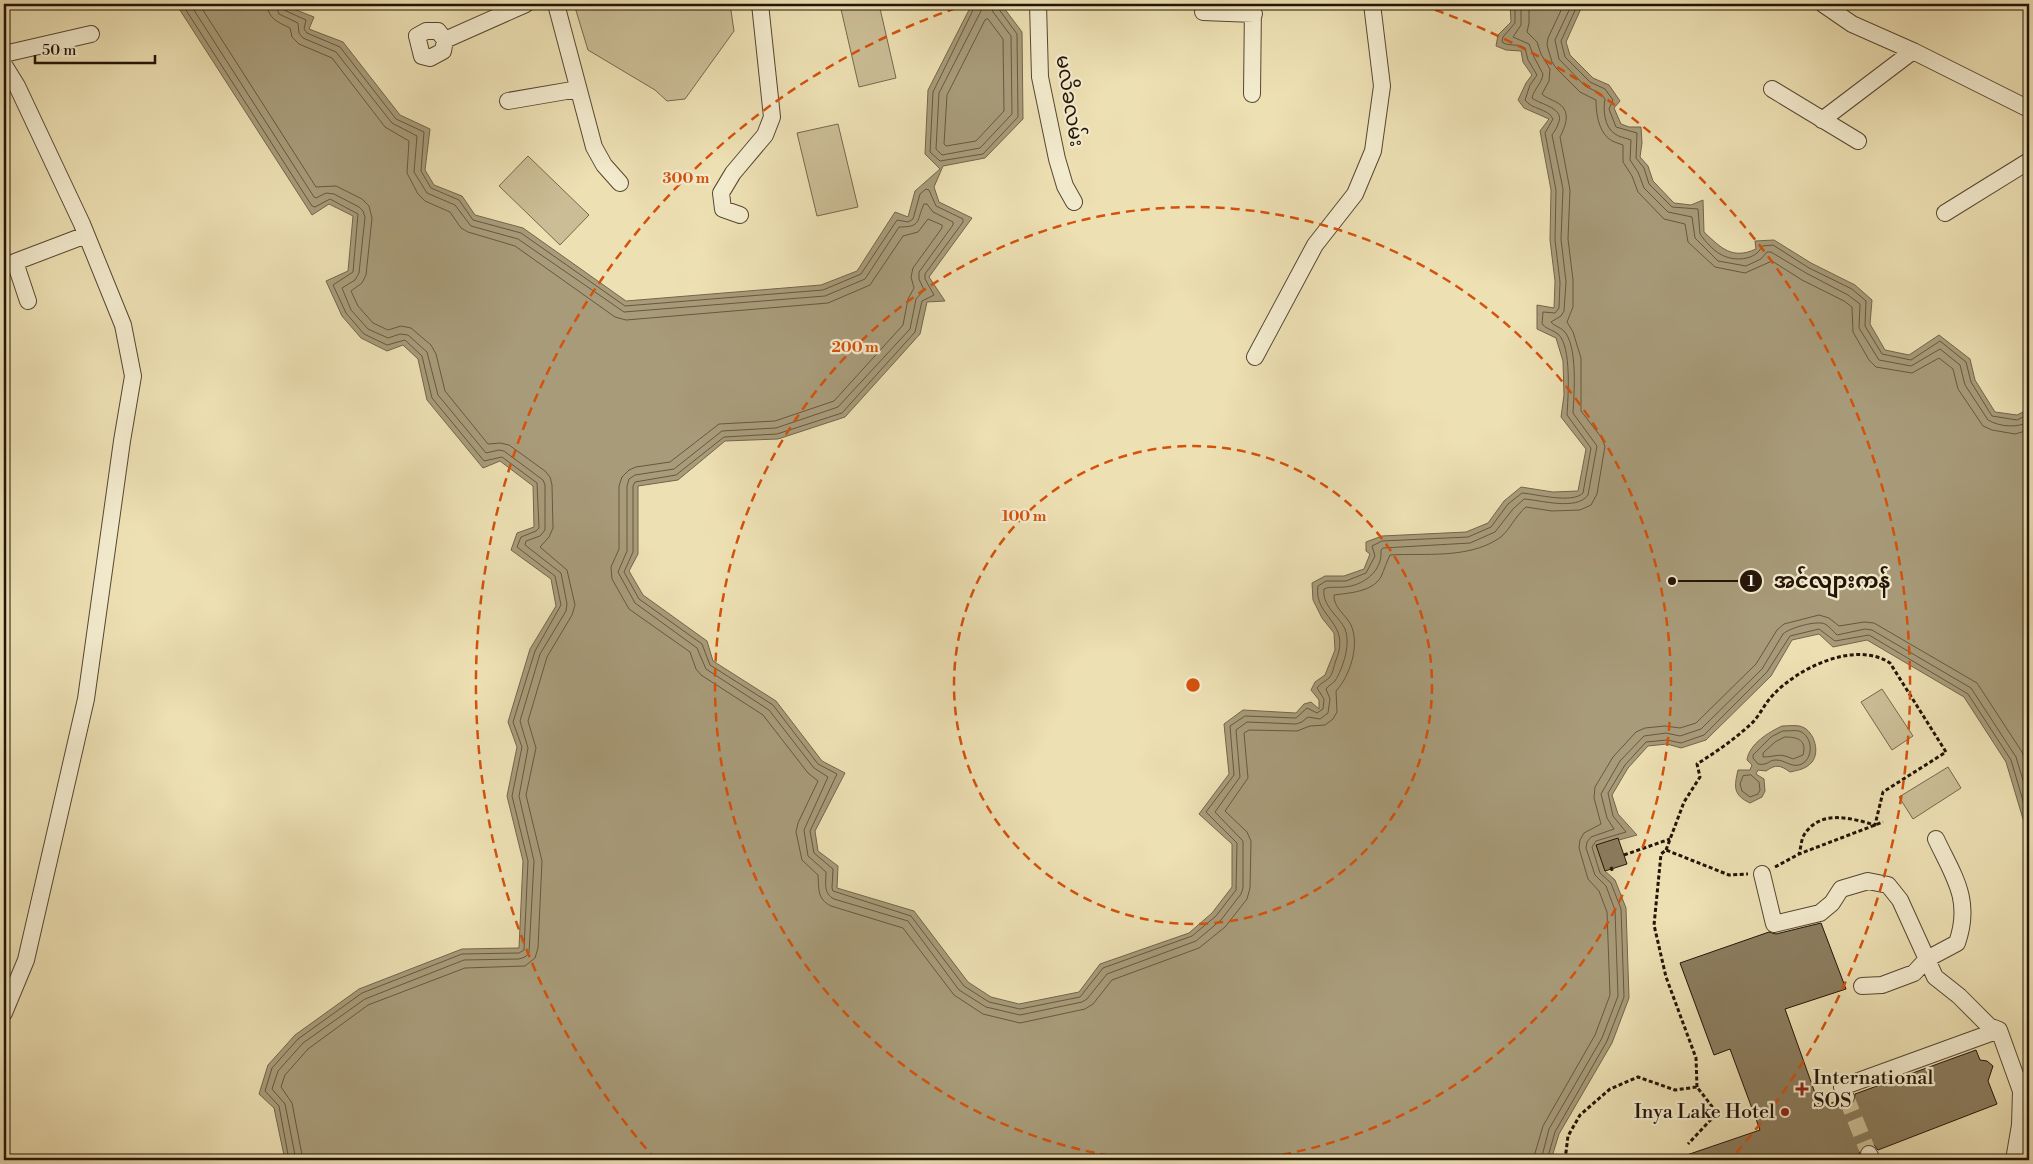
<svg xmlns="http://www.w3.org/2000/svg" width="2033" height="1164" viewBox="0 0 2033 1164" font-family="'Libre Bodoni','Noto Sans Myanmar',serif">
  <style>
    .green { fill: #cbbd96; stroke: #77684e }
    .water { fill: #a89b79; stroke: #73654b }
    .lines { fill: none; stroke-linecap: round; stroke-linejoin: round }
    .shore { stroke: #665840; stroke-width: 1 }
    .building { fill: #8c7e60; stroke: #231407 }
    .minor-tunnel { stroke: #cfc199; stroke-width: 16; stroke-dasharray: 16 8; stroke-linecap: butt }
    .minor-casing { stroke: #564732; stroke-width: 18 }
    .path { stroke: #231407; stroke-width: 3; stroke-dasharray: 4 2.5; stroke-linecap: butt }
    .minor { stroke: #f3ebce; stroke-width: 16 }
    .ring { fill: none; stroke: #d4520c; stroke-width: 2.5; stroke-dasharray: 9 6 }
    .poi-dot { fill: #8f2418; stroke: #f3ebce; stroke-width: 2 }
    .labels { text-anchor: middle; dominant-baseline: central; stroke-width: 4.5; stroke-linejoin: round; paint-order: stroke }
    .street-label { font-size: 20px; fill: #231407; stroke: #f3ebce }
    .poi-label { font-size: 20px; fill: #231407; stroke: #f3ebce; text-anchor: start }
    .centre { fill: #d4520c; stroke: #f3ebce; stroke-width: 2.5 }
    .ring-label { font-size: 15px; text-anchor: middle; font-weight: bold; fill: #d4520c; stroke: #f3ebce; stroke-width: 4.5; stroke-linejoin: round; paint-order: stroke }
    .leader { fill: none; stroke: #231407; stroke-width: 2 }
    .callout-dot { fill: #231407; stroke: #f3ebce; stroke-width: 2 }
    .mark-label { font-size: 15px; text-anchor: middle; font-weight: bold; fill: #fff }
    .callout-label { font-size: 21px; text-anchor: middle; font-weight: bold; fill: #231407; stroke: #f3ebce; stroke-width: 4.5; stroke-linejoin: round; paint-order: stroke }
  </style>
  <rect width="100%" height="100%" fill="#ede0b3"/>
  <filter id="stains"><feTurbulence type="fractalNoise" baseFrequency=".004" numOctaves="4"/><feColorMatrix values="0 0 0 0 .2 0 0 0 0 .09 0 0 0 0 .02 0 0 0 .5 -.17"/></filter>
  <radialGradient id="worn" r=".72"><stop offset=".6" stop-color="#630" stop-opacity="0"/><stop offset="1" stop-color="#630" stop-opacity=".3"/></radialGradient>
  <path class="green" d="M574,4h156l4,27 -49,68 -18,2 -12,-11 -67,-40z
    M845,4h34l17,74 -37,9 -19,-82z
    M838,124l20,83 -41,9 -20,-83z
    M528,156l61,59 -29,30 -61,-59z
    M1882,689l31,47 -21,14 -31,-48z
    M1948,767l13,21 -48,31 -14,-22z"/>
  <path class="water" d="M176,4h105l33,13 -5,12 34,13 57,73 30,14 -5,41 9,15 28,11 13,19 48,13 103,73 195,-16 36,-14 38,-59 13,5 7,-26 25,-22 -15,-15 3,-64 44,-86h29l21,28 1,87 -38,39 -42,8 -9,21 5,15 33,16 -43,59 16,24 -18,1 -7,32 -75,83 -67,22 -53,2 -47,39 -40,6v68l-9,17 14,24 64,46 6,20 63,40 46,60 23,12 -30,58 3,20 20,15 -1,22 77,23 54,71 23,15 28,7 60,-12 21,-28 89,-31 23,-20 20,-26v-43l-33,-30 30,-40 -5,-50 19,-14 53,3 8,-9 7,-2 8,7v-9l-8,-10 4,-8 10,-7 10,-25 -1,-17 -12,-15 -9,-18 -1,-17 13,-7h19l20,-7 6,-15 -4,-3v-9l16,-6 84,-4 22,-9 16,-22 17,-14 32,5 25,-1 8,-42 -25,-32 3,-22 -1,-34 -7,-23 -19,-9v-24l17,3 1,-27 -5,-41 1,-50 -11,-59 9,-12 -25,-11 -6,-8 8,-17 6,-8 -9,-13 -2,-11 -15,-1 -10,-4 2,-11 13,-13 -1,-18h73l-17,38 4,13 23,23 16,7 11,16 -6,7 7,16 8,3h12l1,16 -2,14 8,9 5,15 21,22 17,2 12,-5 1,32c17,16 28,28 52,17l-1,-8 19,-1 37,23 44,22 17,15 -2,24 15,26 24,5 30,-20 31,24 5,21 20,32 22,3 12,-6v430l-23,-77 -42,-65 -97,-57 -34,7 -14,-13 -27,6 -21,36 -65,64 -25,8 -14,-4 -19,2 -20,22 -16,27 6,19 19,21 -40,11 8,25 10,9 11,28 3,90 -17,45 -53,91 -8,26h-1266l-11,-52 -15,-14 9,-29 27,-30 64,-46 103,-40 57,-1 4,-87 -16,-65 10,-49 -9,-25 22,-73 26,-43 -5,-27 -40,-29 6,-17 17,-6 -1,-41 -33,-25 -17,7 -56,-68 -9,-41 -15,-14 -16,6 -26,-13 -19,-22 -16,-35 22,-10 5,-55 -24,-12 -17,11z
    M1782,726c5,0 12,-1 17,0 14,2 22,25 13,36 -6,7 -13,8 -22,10 -10,-7 -14,-8 -24,-1l-8,-1 -2,4 8,5 1,12 -3,6 -12,6c-17,-8 -16,-16 -12,-33h12l2,-5 -5,-5c2,-16 22,-28 35,-34z"/>
  <g class="lines">
    <path class="shore" d="M182,4l130,202 3,1 15,-8 28,15 -5,58 -20,13 13,28 18,21 23,11 18,-5 17,16 10,42 52,63 18,-4 35,26 2,45 -3,3 -15,6 -4,10 38,29 6,29 -26,46 -22,71 9,25 -10,49 16,65 -4,89 -5,3 -57,1 -100,39 -64,46 -26,29 -7,23 14,15 10,54
      M190,4l124,193 2,1 10,-5 8,1 25,13 4,4 2,6 -6,56 -4,7 -13,8 9,22 17,19 20,9 12,-4 8,1 19,17 11,43 48,58 13,-3 5,1 39,29 2,5v45l-5,6 -14,5 -1,4 36,28 6,31 -1,7 -26,43 -20,67 8,27 -9,48 15,65 -5,92 -4,4 -6,2 -55,1 -99,39 -62,44 -25,28 -6,18 13,15 11,56
      M199,4l117,183 20,-1 26,13 7,7 3,12 -6,57 -4,8 -11,8 7,15 15,17 15,7 13,-4 10,2 20,17 5,9 9,37 43,53 12,-1 9,2 36,26 5,6 2,8 1,43 -4,9 -9,10 27,23 8,35 -3,10 -25,42 -19,64 8,27 -10,47 16,66 -4,87 -3,10 -10,8 -60,2 -97,37 -60,44 -23,26 -4,12 11,16 11,57
      M267,4c1,15 11,18 23,24l2,9 7,7 33,14 53,69 24,14 -2,32 11,21 7,7 25,11 11,16 7,4 47,14 100,71 11,3 202,-17 42,-18 33,-49 15,-4 10,-13 14,6v3l-29,40 -2,9 3,11 -6,11 -5,26 -69,76 -59,20 -56,3 -49,38 -34,5 -7,3 -7,7 -3,9v63l-8,18 1,12 17,30 61,43 6,17 5,6 62,40 45,58 10,8 -20,42 -2,9 6,28 16,15c1,14 -1,24 13,31l72,22 51,67 29,19 37,9 65,-14 8,-5 19,-24 87,-32 26,-21 22,-28 3,-11 1,-47 -4,-9 -22,-21 23,-33 -4,-45 5,-3 48,1 13,-5 15,-1 8,-6 4,-7 -1,-21c14,-15 24,-46 15,-66 -5,-10 -18,-18 -17,-30 15,-2 38,-3 47,-18 3,-7 6,-16 9,-22 35,-2 77,4 108,-16 11,-7 17,-23 28,-32l26,4 28,-1 11,-5 6,-11 8,-48 -4,-9 -20,-26v-53l-8,-26 -6,-10 6,-15v-27l-5,-41 2,-49 -10,-53c6,-12 12,-27 -4,-35 -5,-3 -10,-4 -14,-8l7,-13 1,-12 -9,-15 -4,-12 -10,-10 2,-9v-19
      M275,4l4,10 19,9 1,10 4,5 33,14 56,71 25,13 -3,36 13,21 28,12 16,21 47,13 106,73 201,-16 40,-17 34,-52c23,0 17,-6 25,-23h3l6,8 20,10v3l-34,47v7l5,11 -8,9 -6,30 -72,78 -62,21 -54,3 -48,38 -39,6 -6,4 -2,7v65l-9,21 17,31 62,45 9,21 63,41 45,58 14,9 -24,53 4,26 18,16c0,11 -3,21 8,27l74,22 51,69 27,17 34,8 62,-13 5,-3 20,-25 89,-33 25,-21 20,-26 2,-6v-47l-28,-29 25,-35 -4,-47 11,-8 49,2 6,-2 6,-5 12,2 8,-6 2,-14 -4,-10c2,-3 6,-5 9,-8 8,-13 17,-39 9,-54 -7,-12 -22,-22 -20,-38 6,-3 13,-1 20,-2 19,-1 39,-16 37,-37l2,-2 87,-5 25,-11 18,-23 11,-10c16,1 53,12 64,-4l9,-49 -24,-33c1,-19 5,-67 -9,-82 -4,-4 -10,-5 -13,-9l10,-6 3,-5 2,-29 -5,-43 2,-50 -11,-54c2,-3 5,-7 6,-11 8,-16 -17,-19 -26,-26 2,-9 10,-15 11,-24l-9,-17 -5,-13 -16,-7 8,-12v-21
      M281,4l3,6 22,10 -2,9 3,4 33,14 56,72 28,13 -3,39 10,17 28,12 14,20 48,13 104,73 198,-16 38,-16 36,-54 11,2 5,-3 7,-25 6,-5 3,1 7,16 27,13v3l-38,52v5l9,16 -12,6 -7,31 -73,81 -65,21 -53,3 -48,38 -41,7 -2,4v66l-9,20 15,27 63,45 8,21 63,40 45,59 19,10 -27,57 4,22 19,16 -1,19 1,3 78,25 53,70 25,16 31,7 60,-12 23,-29 89,-32 24,-20 20,-26 1,-47 -31,-31 28,-37 -4,-49 15,-10 51,2 11,-10 10,5 6,-4 1,-10 -7,-11c3,-5 8,-6 12,-10 4,-4 5,-13 7,-18 16,-38 -23,-43 -18,-74l8,-5h20l20,-8 9,-17 -3,-10 10,-5 86,-4 23,-10 17,-23 14,-11c14,1 50,11 61,0l8,-45 -24,-33c1,-17 5,-69 -9,-81 -5,-4 -12,-5 -16,-10l1,-12 12,1 4,-5 1,-26 -5,-42 1,-50 -11,-57 8,-14c-5,-11 -21,-9 -28,-19l5,-15 7,-10 -9,-15 -3,-12c-7,-5 -16,-1 -23,-6l1,-5 12,-14v-19
      M976,4l-43,88 -3,60 10,9 43,-7 35,-37 -1,-83 -19,-26 -1,-4
      M982,4l-1,7 -42,82 -3,56 6,6 38,-7 32,-34 -1,-78 -18,-24 -2,-8
      M1564,4l-16,34 -1,7 5,17 4,6 24,24 16,8c0,12 2,29 12,38 4,4 10,5 15,7v17l9,14 6,16 26,27 21,5 3,18 27,25 30,6 27,-12 30,19 42,21 8,6 1,25 16,28 7,7 36,6 27,-15 14,11 5,20 25,37 9,4 23,4 14,-4
      M1572,4l-17,36 4,19 26,27 16,8 4,5c-2,10 -1,28 10,35 4,3 11,4 16,6l-1,20 8,12 6,16 24,24 24,5 3,21 23,23 28,5 15,-7 6,-7h4l35,21 42,22 12,9 -1,24 20,32 32,6 29,-17 20,16 5,20 23,35c12,7 29,8 41,2
      M1578,4l-17,37 4,16 25,25 15,7 8,11 -4,9 7,18 21,6 -1,25 8,10 5,16 23,23 26,2 2,25c5,7 13,16 20,20 13,8 36,7 42,-8l11,-1 36,23 43,21 14,12 -1,25 17,28 29,6 29,-19 26,21 5,20 21,34 25,4 12,-6
      M988,19l15,20 1,72 -28,30 -30,5 -2,-2 3,-49 38,-75z
      M1783,731c5,0 12,-1 16,0 15,5 15,30 0,34 -9,2 -14,-5 -23,-5 -8,0 -8,6 -18,4l-5,-6v-3l18,-18z
      M1785,737c13,0 22,3 18,18l-10,4c-15,-7 -16,-2 -30,-2v-4l12,-11z
      M1751,775l8,7 1,8 -2,4 -8,3 -8,-6 -2,-7 3,-8z
      M1533,1160l10,-34 52,-91 15,-40 -3,-83 -8,-21 -11,-12 -9,-31 1,-8 4,-7 17,-9 -7,-26 1,-11 18,-30 23,-25 9,-4 20,-2 15,2 16,-5 60,-59 21,-34 7,-6 35,-9 10,3 10,8 25,-4 10,1 103,60 45,69 7,22
      M1541,1160l8,-31 53,-91 16,-42 -3,-86 -9,-24 -11,-11 -9,-27 1,-6 4,-5 23,-8 -7,-11 -6,-24 19,-33 24,-25 22,-3 14,3 21,-7 61,-60 21,-35c6,-6 34,-14 42,-10 4,2 8,7 12,11l28,-6 7,1 99,58 45,69 13,43
      M1547,1160l8,-28 52,-91 17,-44 -3,-88 -10,-26 -11,-10 -8,-26 4,-6 30,-9 -13,-16 -5,-23 17,-28 21,-23 21,-2 14,3 23,-8 63,-63 23,-36 29,-7 16,12 34,-6 99,59 43,66 18,61"/>
  </g>
  <path class="building" d="M1618,838l9,26 -22,7 -9,-26z
    M1821,923l25,66 -61,20 35,98 17,-6 3,4 9,1 5,-3 1,-9 121,-44 4,10 7,1 6,5 -5,15 9,23 -119,46 -4,-5h-9l-5,4 -1,6 -4,1 2,4h-178l-1,-2 82,-28 -30,-81 -16,6 -34,-92 89,-31 7,2z"/>
  <g class="lines">
    <path class="minor-tunnel" d="M1846,1097l23,57"/>
    <g class="minor-casing">
      <path id="minor" d="M556,4l38,143 10,18 16,18
        M1038,4l2,73 17,82 8,27 9,16
        M1823,4l29,20 61,27 116,58
        M1203,12l51,2
        M426,31h12l7,9 -2,11 -13,7 -8,-2 -5,-20z
        M445,40l81,-36
        M4,54l87,-20
        M4,65l13,21 65,138 41,101 10,51 -11,65 -36,258 -60,261 -22,53
        M1772,89l86,52
        M1252,94l1,-90
        M508,101l70,-12
        M1822,120l91,-69
        M1945,213l84,-52
        M740,215l-17,-6 -2,-16 12,-20 32,-38 7,-18 -12,-113
        M28,301l-13,-39 71,-27
        M1255,357l60,-112 40,-51 18,-43 9,-65 -10,-82
        M1762,874l12,50 46,-11 12,-10 9,-14 27,-8 20,4 12,15 35,77 24,19 30,30 10,4 22,61 -1,34 -6,35
        M1862,986l20,-1 32,-12 13,-14 30,-16c15,-43 -3,-66 -21,-104
        M1846,1097l-4,-10 157,-57
        M1869,1154l3,6"/>
    </g>
    <path class="path" d="M1666,850l18,-48 16,-25 -3,-13c19,-12 38,-25 55,-41 8,-8 13,-20 21,-28 25,-27 82,-55 117,-32l56,89 -63,40 -8,33c-24,-7 -55,-16 -71,10 -3,5 -3,13 -5,19
      M1624,855l46,-16
      M1611,867l2,6
      M1775,867l24,-13 84,-32
      M1697,1087l-1,-29 -30,-81 -12,-52 7,-71 5,-4 63,25 19,-1
      M1565,1160l3,-24 12,-21 30,-26 28,-12 37,13 22,-3 20,26 -29,31"/>
    <use href="#minor" class="minor"/>
  </g>
  <g class="ring">
    <circle cx="1193" cy="685" r="239"/>
    <path d="M1139 1160A478 478 0 1 1 1247 1160"/>
    <path d="M656 1160A717 717 0 0 1 965 5M1421 5A717 717 0 0 1 1730 1160"/>
  </g>
  <g class="poi-dot">
    <path d="M1799.5 1081.5h5v5h5v5h-5v5h-5v-5h-5v-5h5z"/>
    <circle cx="1785" cy="1112" r="5"/>
  </g>
  <g class="labels">
    <g class="street-label">
      <text transform="translate(1069 101) rotate(81)">မလိခလမ်း</text>
    </g>
    <g class="poi-label">
      <text x="1813" y="1078">International<tspan x="1813" dy="23">SOS</tspan></text>
      <text x="1775" y="1112" text-anchor="end">Inya Lake Hotel</text>
    </g>
  </g>
  <circle cx="1193" cy="685" r="8" class="centre"/>
  <g class="ring-label">
    <text x="686" y="183">300 m</text>
    <text x="855" y="352">200 m</text>
    <text x="1024" y="521">100 m</text>
  </g>
  <path class="leader" d="M1672 581L1751 581"/>
  <g class="callout-dot">
    <circle cx="1672" cy="581" r="5"/>
    <circle cx="1751" cy="581" r="12"/>
  </g>
  <g class="mark-label">
    <text x="1751" y="586">1</text>
  </g>
  <g class="callout-label">
    <text x="1832" y="588">အင်လျားကန်</text>
  </g>
  <rect width="2033" height="1164" fill="none" stroke="#ede0b3" stroke-width="20"/>
  <rect x="5" y="5" width="2023" height="1154" fill="none" stroke="#231407" stroke-width="2.5"/>
  <rect x="10" y="10" width="2013" height="1144" fill="none" stroke="#231407"/>
  <path d="M35 55v8h120v-8" fill="none" stroke="#231407" stroke-width="2.5"/>
  <text x="42" y="55" font-size="15" fill="#231407" stroke="#f3ebce" stroke-width="4" paint-order="stroke">50 m</text>
  <rect width="100%" height="100%" filter="url(#stains)"/>
  <rect width="100%" height="100%" fill="url(#worn)"/>
</svg>
